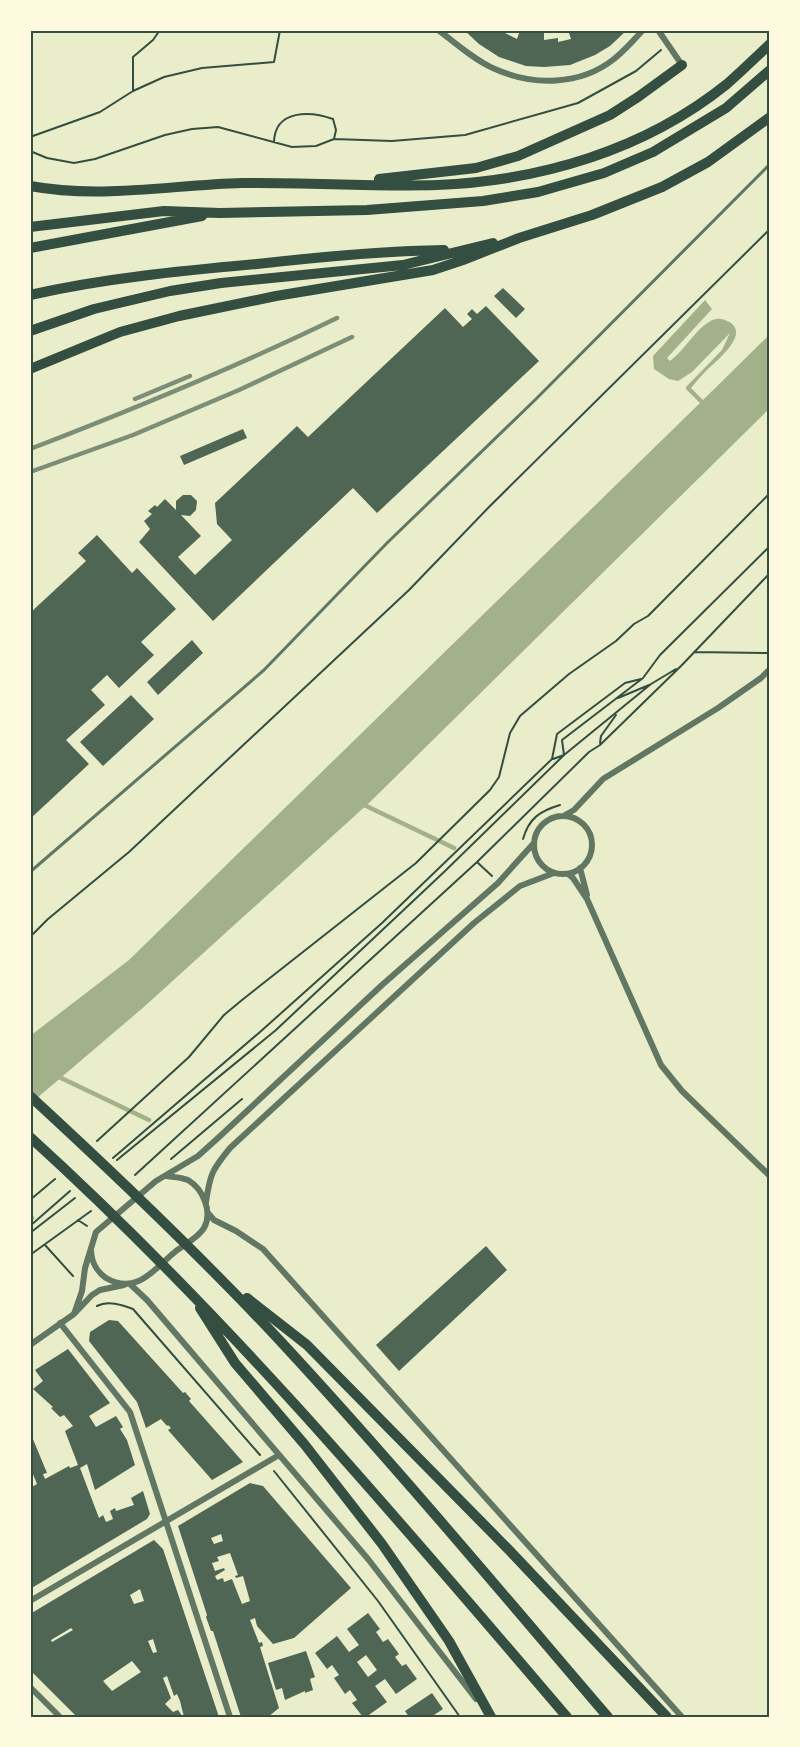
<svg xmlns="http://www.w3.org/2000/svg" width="800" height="1747" viewBox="0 0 800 1747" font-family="'Open Sans',sans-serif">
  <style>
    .water { fill: #a3b18a }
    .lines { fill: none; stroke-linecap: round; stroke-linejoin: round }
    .stream { stroke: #a3b18a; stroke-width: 4.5 }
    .building { fill: #4f6655; fill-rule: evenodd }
    .path { stroke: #344e41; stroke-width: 2 }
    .service { stroke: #617663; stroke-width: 3 }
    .minor { stroke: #617663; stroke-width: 6 }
    .trunk { stroke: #344e41; stroke-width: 10 }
    .rail { stroke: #7c8e77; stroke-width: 4.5 }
    .neatline { fill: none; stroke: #344e41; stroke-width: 2 }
  </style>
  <rect width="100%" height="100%" fill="#e9edc9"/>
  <path class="water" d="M705,300l7,9 -45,49 3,3c15,-11 24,-30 39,-39 6,-4 12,-4 18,-1 26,11 -11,40 -20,49 -6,6 -11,12 -16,18l12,12 67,-66v74l-400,394 -225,204 -115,98v-68l99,-76 571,-557 -14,-14v-2l36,-37 8,-17 -38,39 -14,9 -9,-2 -15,-10 -1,-13z"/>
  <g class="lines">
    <path class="stream" d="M362,804l92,44
      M57,1076l92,44
      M30,1217l2,1"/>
  </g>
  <path class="building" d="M464,30h43l-2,3 12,6 3,-9 12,2 1,-2h17l-6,2v8l14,-2v4l13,-3 -3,-9h59l-17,16 -15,9 -25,10 -26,2 -18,-1 -27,-9 -20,-13z
    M503,288l22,21 -9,9 -22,-22z
    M486,306l53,55 -162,152 -24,-25 -140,133 -74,-79 11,-13 -6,-8 8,-7 -4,-3 7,-6 2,2 8,-8 11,11v-9l7,-6h8l6,6 -1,9 -6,6 -9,-1 20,21 -23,21 17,18 37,-35 -15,-16 -2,-21 82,-77 11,11 137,-129 18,19 9,-8 -5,-5 5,-5 5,5z
    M243,429l4,9 -63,27 -4,-9z
    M97,535l35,38 5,-5 39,41 -35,33 13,13 -35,33 -12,-13 -16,15 14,15 -39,35 23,24 -59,55v-206l56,-52 -8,-8z
    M192,640l11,13 -45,42 -11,-13z
    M131,695l23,24 -51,47 -23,-24z
    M486,1246l21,24 -108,101 -23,-26z
    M109,1320l9,1 65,72 2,-1 6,7 -2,2 54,61 -31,18 -44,-50 3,-2 -3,-3 -1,1 -6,-7 -15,9 -9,-26 -48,-61 1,-9z
    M68,1349l42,54 -21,13 7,11 20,-11 7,11 -3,2 7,11 8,25 -40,25 -8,-26 -7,4 19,50 4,-3 3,7 7,-3 -3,-8 5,-3 1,3 18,-6 -3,-7 12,-7 7,23 -3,5 -117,70v-101l7,-4 -7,-17v-35l17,41 -4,1 2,5 24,-13 1,2 8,-3 -13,-34 8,-5 -9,-11 -4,2 -9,-9 2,-1 -20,-18 10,-8 -8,-11z
    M250,1483l13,3 88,102 -57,50 -21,6 -16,-18 -2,-8 -5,2 9,23 3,-1 1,4 -3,1 19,61 -11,9h-27l-28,-86h-2l-5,-14 1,-2 -29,-89zM221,1534l2,7 -9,3 -3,-6zM230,1553l8,22 -3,1 1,2 7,-2 7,25 -8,3 -10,-25 -8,3 -1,-4 -6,2 -2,-4 10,-6 -1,-2 -9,3 -3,-8 7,-2 -2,-4z
    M154,1540l9,9 56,168h-35l-4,-16 -3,-7 -3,2 -7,-20 -4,2 8,20 -6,6 8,8 5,-2 5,7h-106l-47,-47v-56zM140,1589l4,12 -10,3 -4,-9zM71,1628l2,2 -21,12 -1,-2zM153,1639l4,13 -4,1 -5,-12zM132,1661l9,11 -29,19 -9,-10z
    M368,1613l12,16 -4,3 7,10 5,-3 11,15 -4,3 7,9 4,-2 11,15 -21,15 -11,-15 -10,7 12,16 -21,15h-3l-11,-14 5,-3 -7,-10 -5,4 -11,-16 5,-3 -7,-10 -5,4 -12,-16 22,-17 12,16 10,-7 -12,-16zM366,1655l11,15 -9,7 -11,-15z
    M306,1651l9,26 -5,2 3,11 -8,3v-2l-20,9 -3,-12 -6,2 -8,-27z
    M432,1693l11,16 -12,8h-14l-1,-2 -7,2 -4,-6z"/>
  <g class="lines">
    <path class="path" d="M133,91v-34l20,-17 7,-10
      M30,137l70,-25 33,-21 31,-14 38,-9 72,-6 6,-32
      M334,139l58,2 73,-6 113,-32 58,-32 25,-21
      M30,151l17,7 27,5 21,-4 70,-24 27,-6 26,-2 74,20 24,-1 18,-7 2,-9 -3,-11c-22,-8 -58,-10 -59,23
      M694,652l76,1
      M618,698l31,-13
      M600,743l1,-7 15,-21
      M564,755l-2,-15 81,-62 17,-23 110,-109
      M553,759l11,-4 87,-71 25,-15
      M523,839c6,-21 17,-28 37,-34
      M477,862l15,14
      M30,937l18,-18 81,-67 280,-262 80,-83 281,-278
      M97,1141l92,-84 35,-42 18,-15 174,-137 74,-73 9,-13 11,-44 10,-17 49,-42 47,-33 18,-17 14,-8 122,-123
      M113,1158l147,-126 122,-109 170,-164 5,-25 68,-51 16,-4
      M171,1159l71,-60
      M117,1160l159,-130 168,-158 120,-117
      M135,1175l342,-313 112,-110 11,-7 81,-79 89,-93
      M30,1200l25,-21
      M78,1220l9,6
      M30,1226l40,-35
      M30,1233l45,-35
      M45,1245l28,31
      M30,1255l61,-44
      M97,1306c11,-6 25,-1 36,3l127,146
      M274,1471l104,130 82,116"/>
    <path class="service" d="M30,872l234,-202 123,-127 149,-144 234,-235"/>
    <path class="minor" d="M438,30c18,13 36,30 57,39 38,17 85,17 119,-10 10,-8 20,-19 29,-29
      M658,30l24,35
      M565,815l9,-5 29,-31 115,-71 43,-30 9,-9
      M534 845a29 29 0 1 1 58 0a29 29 0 1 1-58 0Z
      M580,868l7,27
      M568,874l5,4 14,21 74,166 21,26 88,85
      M206,1202c4,-28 6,-32 24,-54l244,-225 46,-37 34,-13
      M208,1213l6,7 22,11 27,18 419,468
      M91,1251c1,12 5,20 15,27 31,18 48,-9 70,-27 8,-6 23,-14 28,-23 9,-16 -1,-39 -16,-48 -7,-3 -15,-3 -22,-4
      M131,1285l16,15 221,259 108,140
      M74,1314l8,-23 3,-23 11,-36 60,-51 42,-25 20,-18 164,-153 116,-102 35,-39
      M60,1323l70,89 100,305
      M30,1345l44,-31 18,-19 8,-5 24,-5
      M30,1601l249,-146
      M30,1687l30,30"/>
    <path class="trunk" d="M379,179l97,-11 42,-12 92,-41 28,-18 44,-32
      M30,186c71,13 141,-1 212,-3 65,-1 130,4 195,2 103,-4 208,-35 290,-101 15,-13 29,-27 43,-40
      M30,227l134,-16 56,2 147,-3 116,-9 55,-9 66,-19 49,-21 73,-44 44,-38
      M30,248l172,-32
      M30,295c75,-17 151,-24 227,-31 62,-7 124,-13 187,-14
      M30,331l64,-22 76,-18 51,-8 182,-18 90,-22
      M30,369l90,-37 59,-16 97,-20 157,-26 30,-10 56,-22 73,-23 70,-28 46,-25 62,-45
      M30,1096c87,80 172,161 253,248 112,121 218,248 325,373
      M30,1137c196,178 366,380 537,580
      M247,1298l60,47 203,206 157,166
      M200,1308l35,55 70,82 77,99 67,97 42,76"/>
    <path class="rail" d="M135,399l55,-23
      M30,449c104,-40 206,-82 307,-131
      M30,472l103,-37 106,-45 113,-53"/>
  </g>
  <rect width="800" height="1747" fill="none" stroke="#fefae0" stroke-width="63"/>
  <rect x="32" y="32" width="736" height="1684" class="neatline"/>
</svg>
